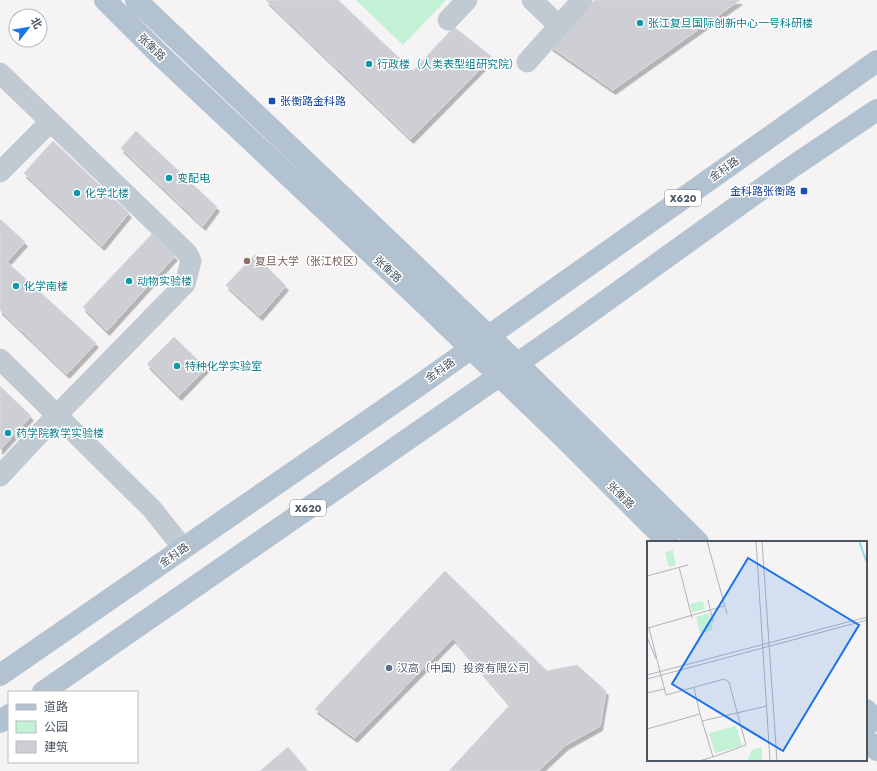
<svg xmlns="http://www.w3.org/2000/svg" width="877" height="771" viewBox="0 0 877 771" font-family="Jost,'Noto Sans SC',sans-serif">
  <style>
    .green { fill: #c3f1d5 }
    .building { fill: #cdcfd5; stroke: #d7d9de; filter: url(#shadow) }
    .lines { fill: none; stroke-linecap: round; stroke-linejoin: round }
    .minor { stroke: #c1cad2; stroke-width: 21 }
    .major { stroke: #b3c2d1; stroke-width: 22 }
    .culture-dot { fill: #0f9aa8; stroke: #fff; stroke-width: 1.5 }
    .transit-dot { fill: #1a4fb4; stroke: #fff; stroke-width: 1.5 }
    .education-dot { fill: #8d6e63; stroke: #fff; stroke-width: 1.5 }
    .service-dot { fill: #5c6f8a; stroke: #fff; stroke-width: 1.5 }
    .labels { text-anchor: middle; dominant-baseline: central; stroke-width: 3; stroke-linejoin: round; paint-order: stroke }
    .shield { fill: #fff; stroke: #808990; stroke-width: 1 }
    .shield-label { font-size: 10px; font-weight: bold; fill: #4a5661 }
    .culture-label { font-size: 11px; fill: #0d838f; stroke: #fff; text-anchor: start }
    .street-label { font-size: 11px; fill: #4a5661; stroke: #fff }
    .transit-label { font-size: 11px; fill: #164399; stroke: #fff; text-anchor: start }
    .education-label { font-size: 11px; fill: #785e54; stroke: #fff; text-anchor: start }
    .service-label { font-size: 11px; fill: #4e5e75; stroke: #fff; text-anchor: start }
    .inset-river { fill: none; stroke: #90daee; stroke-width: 2 }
    .inset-road { fill: none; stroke: #b1b4b9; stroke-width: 1 }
    .view { fill: #1a73e8; fill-opacity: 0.15; stroke: #1a73e8; stroke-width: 2 }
    .inset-edge { fill: none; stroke: #4a5661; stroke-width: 2 }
  </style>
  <defs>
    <filter id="shadow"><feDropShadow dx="2.5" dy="4.5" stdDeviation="0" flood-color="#0004"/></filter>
  </defs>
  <rect width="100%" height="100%" fill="#f5f3f3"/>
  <path class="green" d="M356,0h90l-43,45z"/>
  <path class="building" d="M266,0h72l75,71 41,-44 38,30 -81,82z
    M595,0h145l-127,90 -63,-44z
    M136,131l81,76 -14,19 -82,-78z
    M53,141l76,72 -27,33 -78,-73z
    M0,219l25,23 -18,20 89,81 -29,31 -67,-64z
    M152,234l23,22 -68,75 -24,-24z
    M255,255l31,31 -26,30 -34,-31z
    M174,337l32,31 -27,28 -32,-32z
    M0,386l31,30 -31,34z
    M445,571l102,100 30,-6 29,26 -6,35 -34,19 -28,26h-89l61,-66 -57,-67 -98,100 -40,-29z
    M288,747l20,24h-48z"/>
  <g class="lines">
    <path class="minor" d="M532,0l26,25
      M448,20l19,-20
      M527,62l55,-62
      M0,73l187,180 4,8 -6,23 -129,132 -56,60
      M0,172l49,-49
      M0,359l152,150 31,39"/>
    <path class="major" d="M105,0l56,56 248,233 154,148 105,105
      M136,0l381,363 181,179
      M0,675l411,-284 466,-330
      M43,692l521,-361 228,-164 85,-57
      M866,710l11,11
      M0,722l9,-7
      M866,739l11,11"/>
  </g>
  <g class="culture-dot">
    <circle cx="640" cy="23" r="4"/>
    <circle cx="369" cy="64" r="4"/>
    <circle cx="169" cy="178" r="4"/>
    <circle cx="77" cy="193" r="4"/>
    <circle cx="129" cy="281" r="4"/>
    <circle cx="16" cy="286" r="4"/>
    <circle cx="177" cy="366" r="4"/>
    <circle cx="8" cy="433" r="4"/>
  </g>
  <g class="transit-dot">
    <rect x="268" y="97" width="8" height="8" rx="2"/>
    <rect x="800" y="187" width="8" height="8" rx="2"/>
  </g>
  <circle class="education-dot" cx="247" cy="261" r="4"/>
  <circle class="service-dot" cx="389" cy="668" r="4"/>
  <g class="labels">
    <g class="shield">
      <rect x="665" y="190" width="36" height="16" rx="3"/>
      <rect x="290" y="500" width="36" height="16" rx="3"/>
    </g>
    <g class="shield-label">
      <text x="683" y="198">X620</text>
      <text x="308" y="508">X620</text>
    </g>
    <g class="culture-label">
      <text x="648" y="23">张江复旦国际创新中心一号科研楼</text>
      <text x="377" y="64">行政楼（人类表型组研究院）</text>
      <text x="177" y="178">变配电</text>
      <text x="85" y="193">化学北楼</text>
      <text x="137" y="281">动物实验楼</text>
      <text x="24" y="286">化学南楼</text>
      <text x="185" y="366">特种化学实验室</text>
      <text x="16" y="433">药学院教学实验楼</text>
    </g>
    <g class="street-label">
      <text transform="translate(152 47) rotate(44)">张衡路</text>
      <text transform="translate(724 169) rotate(-35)">金科路</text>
      <text transform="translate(388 269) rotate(43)">张衡路</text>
      <text transform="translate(440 370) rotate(-35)">金科路</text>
      <text transform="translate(621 495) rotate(45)">张衡路</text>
      <text transform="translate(174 555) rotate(-35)">金科路</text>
    </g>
    <g class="transit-label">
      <text x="280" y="101">张衡路金科路</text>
      <text x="796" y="191" text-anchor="end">金科路张衡路</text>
    </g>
    <g class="education-label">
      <text x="255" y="261">复旦大学（张江校区）</text>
    </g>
    <g class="service-label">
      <text x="397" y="668">汉高（中国）投资有限公司</text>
    </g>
  </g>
  <g transform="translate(647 541)">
    <rect width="220" height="220" fill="#f5f3f3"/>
    <path d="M26,9l3,15 -7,2 -4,-14zM56,60l2,8 -13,3 -2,-8zM62,72l4,17 -13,4 -4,-17zM89,185l6,20 -27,7 -6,-20zM115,206v14h-15l5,-11z" fill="#c3f1d5"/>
    <path class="inset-river" d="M212,0l8,22"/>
    <path class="inset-road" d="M60,0l20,73M109,0l14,220M115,0l15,220M32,26l13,51M0,35l41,-11M61,59l5,22M1,87l76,-22M2,87l17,67 58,-16 5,3 17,63 -33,12M0,96l9,22M0,134l220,-58M0,138l220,-59M0,152l17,-4M55,180l65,-15M0,188l53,-15 -6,-26M52,220l14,-4 -13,-43"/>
    <path class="view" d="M101,17l111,67 -76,126 -111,-67z"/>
    <rect width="220" height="220" class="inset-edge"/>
  </g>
  <rect x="8" y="691" width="130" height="72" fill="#ffffff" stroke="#b7bbc0"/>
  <rect x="16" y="704" width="20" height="6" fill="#b3c2d1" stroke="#b7bbc0"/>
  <text x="44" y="711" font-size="12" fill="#4a5661">道路</text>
  <rect x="16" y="721" width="20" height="12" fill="#c3f1d5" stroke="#b7bbc0"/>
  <text x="44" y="731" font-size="12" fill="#4a5661">公园</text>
  <rect x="16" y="741" width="20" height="12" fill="#cdcfd5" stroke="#b7bbc0"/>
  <text x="44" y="751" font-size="12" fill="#4a5661">建筑</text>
  <g transform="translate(28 28) rotate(59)"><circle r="19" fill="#ffffff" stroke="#b7bbc0"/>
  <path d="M0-3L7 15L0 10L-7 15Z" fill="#1a73e8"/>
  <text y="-6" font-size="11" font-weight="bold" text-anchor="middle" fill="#4a5661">北</text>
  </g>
</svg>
